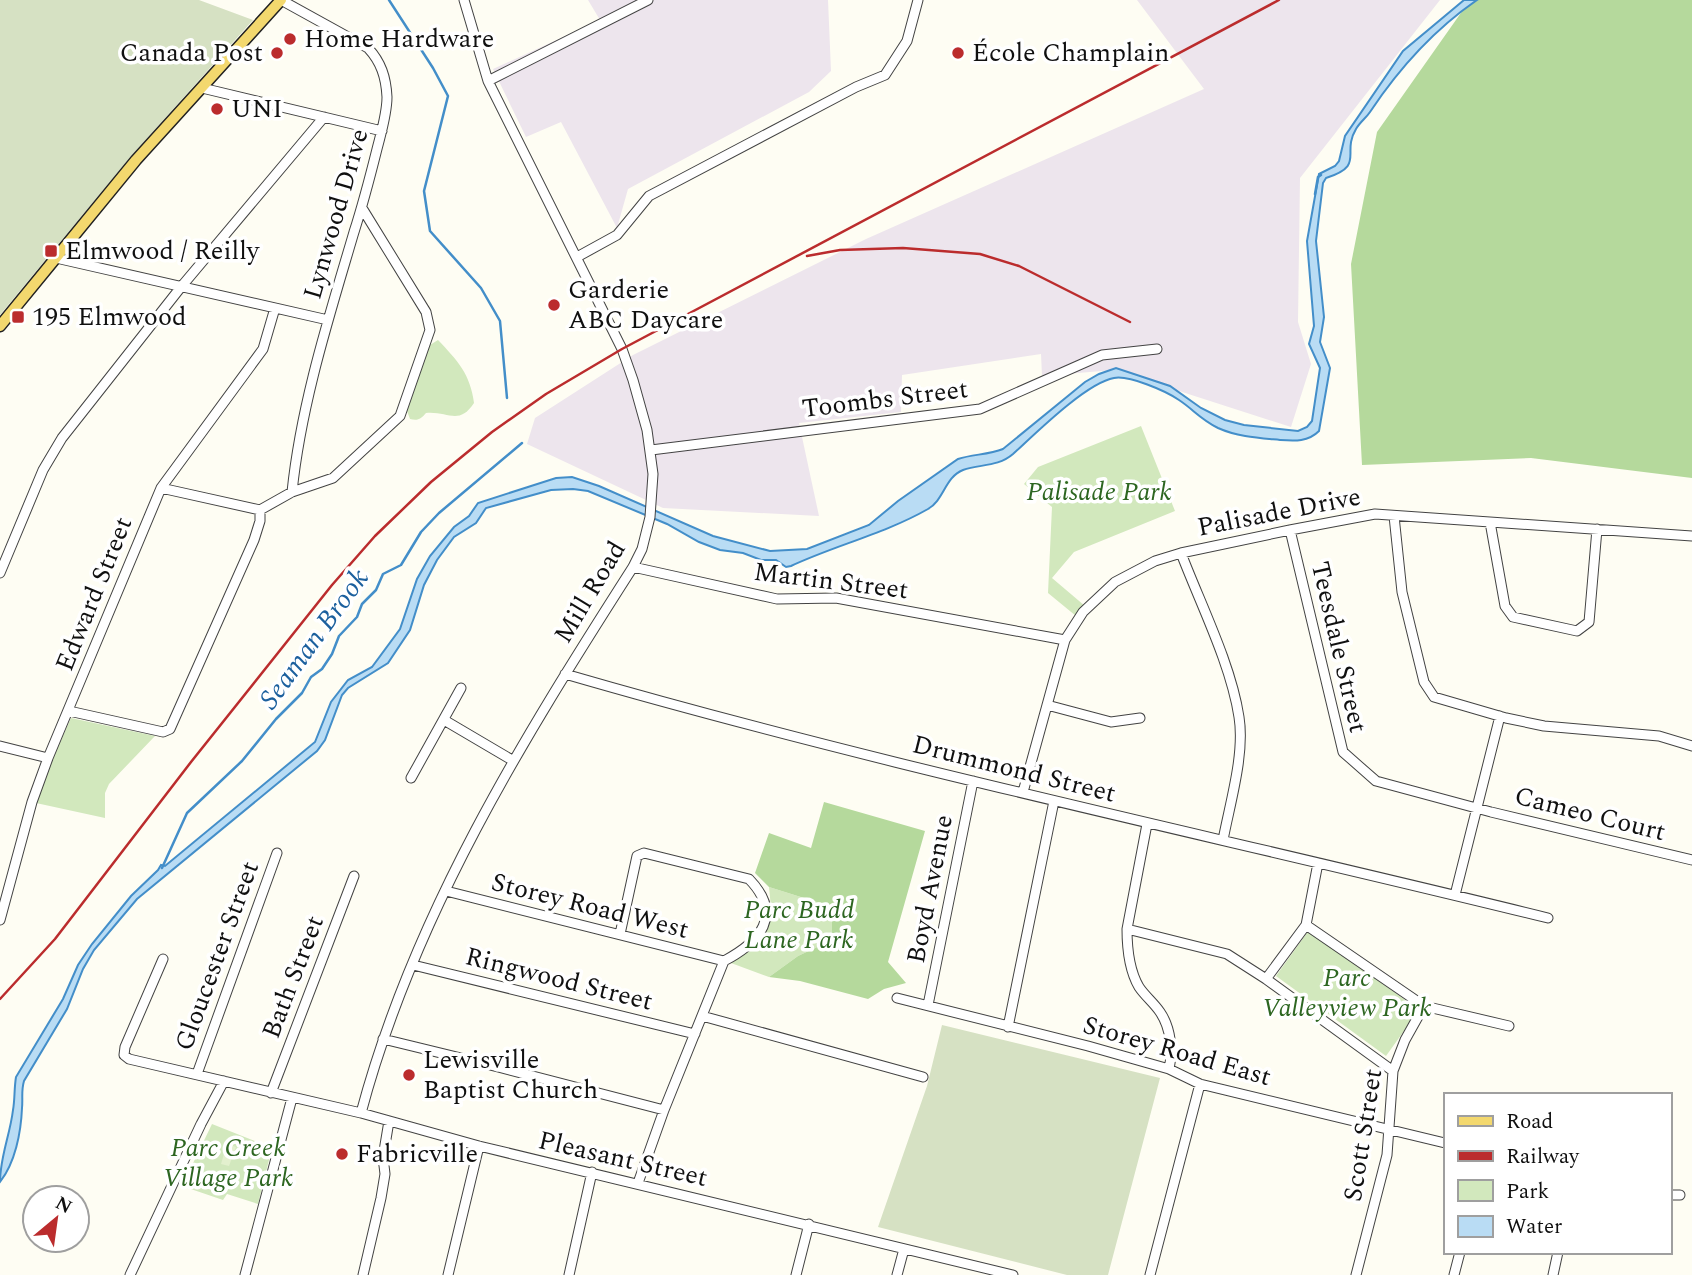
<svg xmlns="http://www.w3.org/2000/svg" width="1692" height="1275" viewBox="0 0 1692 1275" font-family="Spectral,serif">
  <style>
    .industrial { fill: #ede5ed }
    .green { fill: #d2e8bd }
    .forest { fill: #b5d99c }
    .cemetery { fill: #d6e1c3 }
    .pitch { fill: #e3f0ce }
    .water { fill: #b9dcf4; stroke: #438ec9; stroke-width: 2 }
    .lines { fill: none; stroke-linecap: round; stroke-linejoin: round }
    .stream { stroke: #438ec9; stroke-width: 2.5 }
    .minor-casing { stroke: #434343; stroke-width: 11 }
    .major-casing { stroke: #212121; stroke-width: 13 }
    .minor { stroke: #fff; stroke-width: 9 }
    .major { stroke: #f3d86e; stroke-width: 10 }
    .rail { stroke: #bb2c2d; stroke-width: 2.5 }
    .poi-dot { fill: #bb2c2d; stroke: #fff; stroke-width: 2.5 }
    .labels { text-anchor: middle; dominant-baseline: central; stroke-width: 7; stroke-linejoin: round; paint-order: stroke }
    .poi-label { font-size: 26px; fill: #101010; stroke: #fff; text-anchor: start }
    .street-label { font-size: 26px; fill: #101010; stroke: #fff }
    .park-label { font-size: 26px; font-style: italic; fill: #2d6621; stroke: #fff }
    .water-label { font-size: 28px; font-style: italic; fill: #1c609e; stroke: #fff }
  </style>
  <rect width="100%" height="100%" fill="#fefdf3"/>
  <path class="industrial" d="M588,0h240l3,71 -22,21 -181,97 -11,39 -56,-106 -35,15 -33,-68 107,-49z
    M1137,0h303l-140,178 -2,144 13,42 -20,63 -177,-57 -72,6 -1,-22 -139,21 -1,37 -102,11 20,93 -156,-8 -136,-64 8,-26 98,-63 233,-116 338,-150z"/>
  <path class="green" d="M438,340c20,21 32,34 36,63 -15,23 -26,8 -48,10 -5,6 -8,8 -16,6l-3,-8 23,-66z
    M1141,426l34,85 -101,41 -22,26 33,28 -9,10 -28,-23 4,-86 -28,-23 14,-17z
    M71,718l84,18 -46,48 -4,9v25l-69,-15 12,-34z
    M769,887l54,17 9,16v20l-34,16 -29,21 -38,-14 30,-22 11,-23z
    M1309,930l110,80 -33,46 -110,-80z
    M212,1124l60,24 -14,56 -31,-10 -4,6 -41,-14z"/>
  <path class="forest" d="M1470,0h222v478l-161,-20 -169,7 -11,-201 26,-132z
    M824,802l101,29 -37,131 18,21 -22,6 -16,10 -68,-18 -31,-4 29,-21 34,-16v-20l-9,-16 -54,-17 -14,-14 14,-40 42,15z"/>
  <path class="cemetery" d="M0,0h199l54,20 -122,136 -131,159z
    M942,1025l218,53 -52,197h-41l-189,-48 49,-141z"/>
  <path class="pitch" d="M227,1144l9,3 -7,19 -8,-2z"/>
  <path class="water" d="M1464,0h13c-42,29 -79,70 -107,112 -4,6 -10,10 -14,17 -15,25 10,36 -30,49l-3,5 -7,58 8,76 -4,25 10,26 -11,63c-11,11 -24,10 -39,9 -21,-2 -42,-3 -62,-12 -18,-9 -24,-18 -39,-28 -13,-9 -50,-25 -65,-22 -28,5 -79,56 -101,76 -15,13 -33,10 -50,16 -18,7 -19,30 -35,39 -44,25 -92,36 -137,57l-5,1 -10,-7h-15l-18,-7 -23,-3 -21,-8 -32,-18 -79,-33 -15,-2 -22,1 -65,18 -10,15 -22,14 -17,23 -13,25 -14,45 -22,33 -40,25 -6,7 -17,45 -8,11 -180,148 -43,51 -11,19 -16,40 -43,72c-3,10 -1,17 -2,27 -1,25 -7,55 -22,74 0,-25 10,-47 13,-72 2,-11 1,-21 3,-33l47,-78 15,-34 14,-21 39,-48 27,-26 3,-5 4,1 150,-124 16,-40 17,-22 24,-13 28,-38 17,-50 13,-23 24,-29 15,-11 9,-13 78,-25 16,-1 27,9 114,50 57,15 37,-2 62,-24 29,-24 60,-42c15,-5 30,-4 45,-10l82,-67 14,-8 17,-6 54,18 31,22 24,12 19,5 54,6 9,-4 5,-6 8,-53 -11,-24 5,-18 -7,-85 12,-67 16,-8 4,-5 6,-25 58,-85z"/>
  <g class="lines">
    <path class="stream" d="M389,0l44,68 15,28 -24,95 6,40 51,57 19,33 7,77
      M1315,194l3,-17 3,-2
      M162,868l25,-55 55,-52 34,-42 26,-26 9,-16 11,-8 10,-15 7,-18 18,-19 5,-13 14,-14 7,-16 18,-9 20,-33 18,-19 83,-70"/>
    <g class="minor-casing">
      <path id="minor" d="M281,0l87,48c13,14 18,29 19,49 0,17 -6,36 -10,52 -7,28 -14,55 -23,83 -25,85 -53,172 -62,260
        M488,81l160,-81
        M202,88l180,43
        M577,257l40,-22 32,-39 207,-109 29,-12 22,-34 11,-41
        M56,258l272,62
        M651,450l329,-41 122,-54 55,-6
        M161,488l99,22 32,-18 41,-14 67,-62 30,-86 -4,-18 -64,-104
        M1394,516l8,76 22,90 10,15 72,21 38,8 115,10 33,10
        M1490,522l15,84 8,11 64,14 12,-9 8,-93
        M1290,530l53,222 33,29 115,31 201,48
        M1181,553c19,50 50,111 58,164 6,37 -9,86 -16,123
        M633,567l144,32 59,-1 229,42
        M0,573l43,-103 19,-32 119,-151 143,-170
        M565,674c324,94 655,163 983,244
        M1047,705l64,17 29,-4
        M69,711l94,21 7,-3 84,-189 6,-19v-11
        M444,720l68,40
        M0,746l48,12
        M411,778l50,-90
        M1023,792l42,-152 18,-28 32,-30 40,-21 26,-8 109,-23 85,-16 317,22
        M1147,824l-20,105c0,19 2,41 12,58 6,9 15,16 21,25 11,16 13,39 9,57
        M446,891l278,70
        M1455,895l45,-179
        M0,920l32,-118 16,-44 113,-270 102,-139 12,-41
        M1306,925l118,81 85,20
        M1127,929l100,25 39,25 127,92
        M620,934l17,-78 7,-3 105,26c35,36 11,63 -25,82
        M163,959l-38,88 -1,8 5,4 232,54 118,33 534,129
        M413,965l282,69
        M1266,979l40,-54 12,-62
        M897,998l191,48 81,23 31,15 245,59
        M928,1005l45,-224
        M702,1016l221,61
        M1008,1027l46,-226
        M383,1039l115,28 166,43
        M197,1074l80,-221
        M271,1093l83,-217
        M361,1113c53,-199 162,-374 272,-546l9,-18 8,-32 3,-43 -6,-44 -14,-50 -11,-31 -134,-268 -24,-81
        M638,1183l26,-73 60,-149
        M1669,1195h11
        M130,1275l71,-151 23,-43
        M245,1275l47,-177
        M363,1275l18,-77 4,-24 -2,-17 6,-36
        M448,1275l31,-129
        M569,1275l23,-103
        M796,1275l13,-51
        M897,1275l7,-26
        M1150,1275l50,-191
        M1356,1275l31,-120 6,-84 12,-31 19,-34
        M1454,1275l6,-23
        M1553,1275l5,-23"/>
    </g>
    <g class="major-casing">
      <path id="major" d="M0,326l136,-166 145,-160"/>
    </g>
    <use href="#minor" class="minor"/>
    <use href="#major" class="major"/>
    <path class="rail" d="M807,256l33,-6 63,-2 77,6 39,12 111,56
      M0,999l55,-60 136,-177 141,-177 43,-49 56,-54 61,-50 54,-38 76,-45 657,-349"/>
  </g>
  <g class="poi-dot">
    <circle cx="290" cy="39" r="7"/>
    <circle cx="277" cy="53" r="7"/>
    <circle cx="958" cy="53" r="7"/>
    <circle cx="217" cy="109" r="7"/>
    <rect x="44" y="244" width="14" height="14" rx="3.5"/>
    <circle cx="554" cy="305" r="7"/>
    <rect x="11" y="310" width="14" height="14" rx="3.5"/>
    <circle cx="409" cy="1075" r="7"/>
    <circle cx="342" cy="1154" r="7"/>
  </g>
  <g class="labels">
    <g class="poi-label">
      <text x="304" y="39">Home Hardware</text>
      <text x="263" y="53" text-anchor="end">Canada Post</text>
      <text x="972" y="53">École Champlain</text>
      <text x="231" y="109">UNI</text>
      <text x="65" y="251">Elmwood / Reilly</text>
      <text x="568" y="290">Garderie<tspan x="568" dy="30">ABC Daycare</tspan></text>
      <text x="32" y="317">195 Elmwood</text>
      <text x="423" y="1060">Lewisville<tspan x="423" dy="30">Baptist Church</tspan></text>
      <text x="356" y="1154">Fabricville</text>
    </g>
    <g class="street-label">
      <text transform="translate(336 214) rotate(-74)">Lynwood Drive</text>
      <text transform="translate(885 399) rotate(-7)">Toombs Street</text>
      <text transform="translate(1279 512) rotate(-11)">Palisade Drive</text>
      <text transform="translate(831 581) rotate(7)">Martin Street</text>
      <text transform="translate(590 592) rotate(-59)">Mill Road</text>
      <text transform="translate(94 594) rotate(-68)">Edward Street</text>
      <text transform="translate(1339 647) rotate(77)">Teesdale Street</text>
      <text transform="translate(1014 769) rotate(14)">Drummond Street</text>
      <text transform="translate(1590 814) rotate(14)">Cameo Court</text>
      <text transform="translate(930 889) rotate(-79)">Boyd Avenue</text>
      <text transform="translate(590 906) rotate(14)">Storey Road West</text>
      <text transform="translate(217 956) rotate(-70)">Gloucester Street</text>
      <text transform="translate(293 977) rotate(-69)">Bath Street</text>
      <text transform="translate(559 979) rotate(14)">Ringwood Street</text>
      <text transform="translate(1177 1051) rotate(16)">Storey Road East</text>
      <text transform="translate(1363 1135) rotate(-81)">Scott Street</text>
      <text transform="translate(623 1159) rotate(13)">Pleasant Street</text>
    </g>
    <g class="park-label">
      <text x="1099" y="492">Palisade Park</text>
      <text x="799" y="910">Parc Budd<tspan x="799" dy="30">Lane Park</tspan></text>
      <text x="1347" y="978">Parc<tspan x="1347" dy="30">Valleyview Park</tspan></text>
      <text x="228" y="1148">Parc Creek<tspan x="228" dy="30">Village Park</tspan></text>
    </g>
    <g class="water-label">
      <text transform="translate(314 639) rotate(-54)">Seaman Brook</text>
    </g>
  </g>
  <rect x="1444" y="1093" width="228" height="161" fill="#ffffff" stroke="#9f9f9f" stroke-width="2"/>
  <rect x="1458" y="1116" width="35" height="10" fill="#f3d86e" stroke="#9f9f9f" stroke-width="2"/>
  <text x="1506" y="1128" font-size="21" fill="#101010">Road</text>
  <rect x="1458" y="1151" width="35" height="10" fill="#bb2c2d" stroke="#9f9f9f" stroke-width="2"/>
  <text x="1506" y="1163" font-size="21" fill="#101010">Railway</text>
  <rect x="1458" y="1180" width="35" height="21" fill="#d2e8bd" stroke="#9f9f9f" stroke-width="2"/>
  <text x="1506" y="1198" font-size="21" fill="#101010">Park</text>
  <rect x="1458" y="1216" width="35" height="21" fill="#b9dcf4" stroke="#9f9f9f" stroke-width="2"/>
  <text x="1506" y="1233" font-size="21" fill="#101010">Water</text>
  <g transform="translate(56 1219) rotate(29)"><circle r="33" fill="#ffffff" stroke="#9f9f9f" stroke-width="2"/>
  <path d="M0-5L12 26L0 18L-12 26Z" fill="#bb2c2d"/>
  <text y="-10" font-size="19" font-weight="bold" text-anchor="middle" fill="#101010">N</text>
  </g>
</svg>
